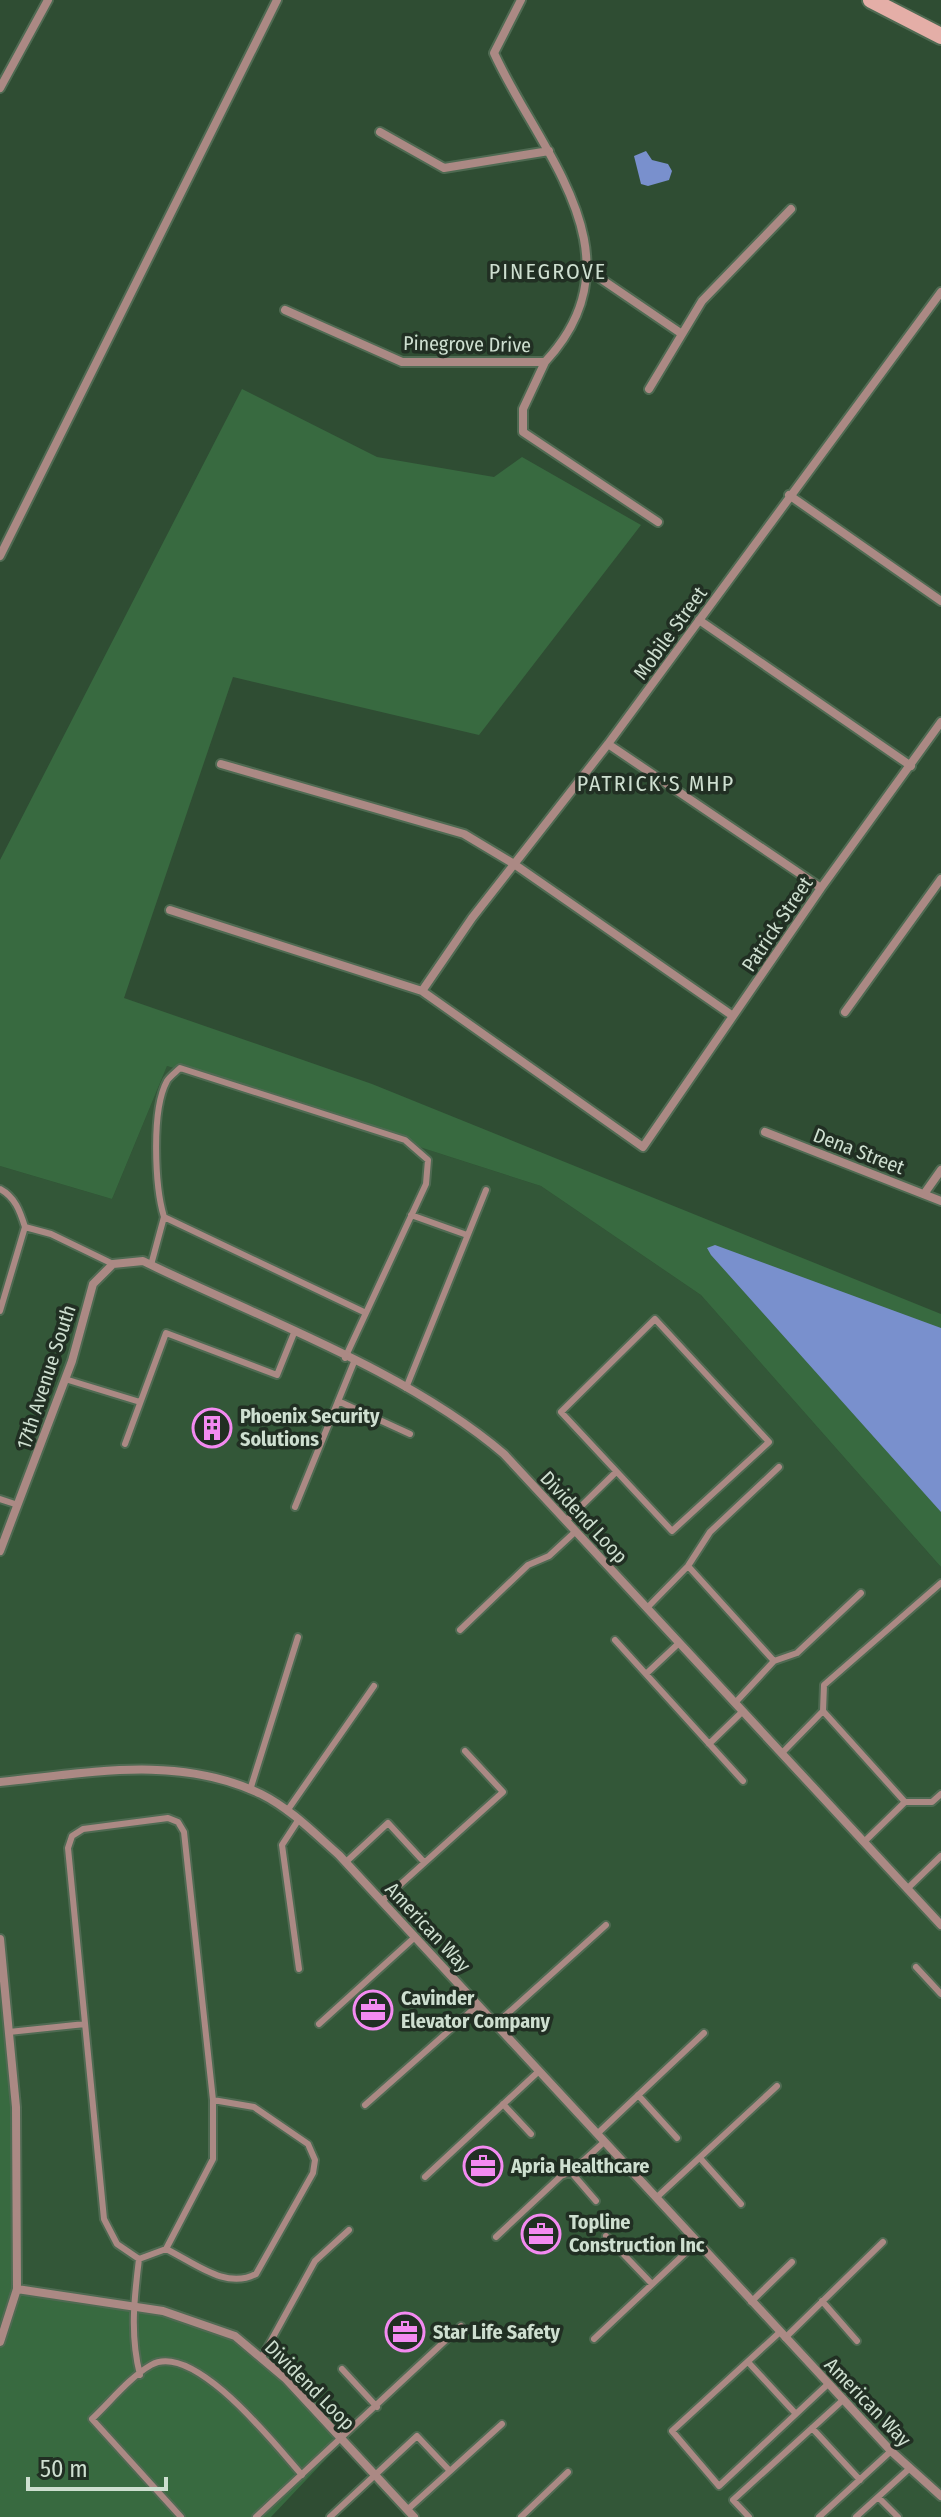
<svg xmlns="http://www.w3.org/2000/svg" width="941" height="2517" viewBox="0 0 941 2517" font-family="'Fira Sans Condensed',sans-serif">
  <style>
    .built { fill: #335738 }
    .green { fill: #386a40 }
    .water { fill: #7990cd }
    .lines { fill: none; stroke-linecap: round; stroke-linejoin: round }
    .service-casing { stroke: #4f6a52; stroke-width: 10 }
    .minor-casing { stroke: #4f6a52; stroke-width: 12 }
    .secondary-casing { stroke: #4f6a52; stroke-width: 20 }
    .service { stroke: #ab8984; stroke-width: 6 }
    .minor { stroke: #ab8984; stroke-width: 8 }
    .secondary { stroke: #e4aea7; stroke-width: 16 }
    .labels { text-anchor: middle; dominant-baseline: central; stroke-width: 7; stroke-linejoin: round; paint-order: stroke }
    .street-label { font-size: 20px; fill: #cedfd0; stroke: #212f23 }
    .poi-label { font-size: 20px; font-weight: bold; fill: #cedfd0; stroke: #212f23; text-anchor: start }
    .neighbourhood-label { font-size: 22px; letter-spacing: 2px; fill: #cedfd0; stroke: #212f23 }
  </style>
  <rect width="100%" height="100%" fill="#2f4d33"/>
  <path class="built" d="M167,1066l374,120 160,109 240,272v950h-531l-176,-181 -217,-47 -17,-350v-773l112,33z"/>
  <path class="green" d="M242,389l135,68 117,20 28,-20 119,68 -162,210 -246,-58 -109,321 248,86 569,230v253l-240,-272 -160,-109 -374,-120 -55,133 -112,-33v-306z
    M0,1939l16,168 1,182 146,22 72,25 39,31 68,75 -71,75h-271z"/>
  <path class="water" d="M646,151l6,9 16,4 4,7 -3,9 -21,6 -7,-2 -7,-28z
    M715,1245l226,83v184l-230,-257 -4,-7z"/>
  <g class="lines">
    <g class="service-casing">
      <path id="service" d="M0,1189c15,8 20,22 25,38l26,7 62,30
        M411,1215l56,20
        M151,1265l13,-48
        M0,1311l25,-84
        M655,1319l114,123 -97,89 -111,-119z
        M345,1358l81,-174 2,-24 -23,-20 -225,-72c-4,4 -11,9 -13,13 -16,29 -12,106 -3,136l202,96
        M65,1379l75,23
        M406,1388l80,-198
        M338,1401l72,33
        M125,1444l41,-111 111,42 17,-42
        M0,1499l18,6
        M295,1507l59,-145
        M566,1521l50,-49
        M688,1566l86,95
        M647,1608l41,-42 22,-34 69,-65
        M460,1630l68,-65 21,-9 27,-25
        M615,1640l128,141
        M646,1674l33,-31
        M735,1703l39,-42 23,-8 64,-60
        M823,1711l82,91
        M709,1744l34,-33
        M782,1753l41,-42 1,-26 117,-102
        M250,1790l48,-153
        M287,1811l87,-125
        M299,1819l-17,26 17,124
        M864,1842l41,-40h27l9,-8
        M346,1862l42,-39 36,39
        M907,1889l34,-33
        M382,1901l121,-109 -38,-41
        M916,1967l25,27
        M319,2024l96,-87
        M496,2024l110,-99
        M9,2032l76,-8
        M638,2095l39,43
        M503,2104l28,30
        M365,2105l113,-100
        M597,2134l107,-101
        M700,2158l41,46
        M571,2172l25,29
        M425,2177l114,-106
        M656,2198l121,-112
        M606,2236l46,48
        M496,2237l65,-61 10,-4 33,-30
        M166,2249c29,14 60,41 90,25l57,-101 2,-13 -7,-16 -54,-37 -41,-7
        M139,2259l27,-10 47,-90v-59l-29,-268 -6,-10 -10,-4 -85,11 -11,7 -4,12 36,371 13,25 22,15c-5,40 -9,77 1,116
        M822,2301l35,40
        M751,2302l41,-40
        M780,2332l-108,99 47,55 109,-102
        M785,2338l98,-96
        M594,2339l103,-97
        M262,2357l53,-96 34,-31
        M748,2362l48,52
        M342,2369l35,38
        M812,2428l48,52
        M878,2497l20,20
        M407,2510l95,-86
        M181,2517l-89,-98c18,-17 38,-42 59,-54 43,-25 126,82 151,110
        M256,2517l205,-191
        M330,2517l87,-81 33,35
        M521,2517l47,-45
        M749,2517l-16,-17 110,-100
        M819,2517l72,-66
        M856,2517l54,-49"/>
    </g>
    <g class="minor-casing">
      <path id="minor" d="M0,88l48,-88
        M380,132l64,36 105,-17
        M585,268l97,66
        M285,310l117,52h143c100,-107 -6,-210 -51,-309l27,-53
        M545,362l-22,47v23l135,90
        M649,389l53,-88 89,-92
        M789,495l152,106
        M0,556l277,-556
        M699,620l212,146
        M608,744l213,144
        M221,764l243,70 50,30 219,152
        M170,910l252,81 221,156 178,-259 120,-166
        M422,991l50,-73 136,-174 333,-452
        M845,1012l96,-133
        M765,1132l176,69
        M924,1194l17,-24
        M0,1551l72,-190 21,-77 20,-20 30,-3c116,57 263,109 361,193l437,471
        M0,1782c88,-9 178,-28 261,12 30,15 54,40 78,61l552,596 50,45
        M0,1939l16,168 1,182 -17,53
        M17,2289l146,22 72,25 51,43 128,138"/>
    </g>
    <g class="secondary-casing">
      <path id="secondary" d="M871,0l70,36"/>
    </g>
    <use href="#service" class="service"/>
    <use href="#minor" class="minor"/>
    <use href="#secondary" class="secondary"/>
  </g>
  <defs>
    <g id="building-ring" transform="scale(2)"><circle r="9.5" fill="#212f23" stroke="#f38af1" stroke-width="1.5"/><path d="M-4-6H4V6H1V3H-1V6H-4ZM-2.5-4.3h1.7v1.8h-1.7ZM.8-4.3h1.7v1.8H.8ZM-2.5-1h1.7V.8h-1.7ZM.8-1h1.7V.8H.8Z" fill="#f38af1"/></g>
    <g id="office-ring" transform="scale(2)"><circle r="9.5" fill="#212f23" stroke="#f38af1" stroke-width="1.5"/><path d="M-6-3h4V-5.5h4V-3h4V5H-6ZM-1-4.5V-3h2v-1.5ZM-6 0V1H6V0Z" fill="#f38af1"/></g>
  </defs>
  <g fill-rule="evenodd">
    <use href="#building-ring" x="212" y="1428"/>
    <use href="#office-ring" x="373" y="2010"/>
    <use href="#office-ring" x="483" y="2166"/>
    <use href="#office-ring" x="541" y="2234"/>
    <use href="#office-ring" x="405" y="2332"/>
  </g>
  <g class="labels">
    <g class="street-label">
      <text transform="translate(467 344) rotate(1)">Pinegrove Drive</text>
      <text transform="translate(670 633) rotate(-54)">Mobile Street</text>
      <text transform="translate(777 924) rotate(-56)">Patrick Street</text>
      <text transform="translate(859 1151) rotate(21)">Dena Street</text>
      <text transform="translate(46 1377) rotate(-72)">17th Avenue South</text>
      <text transform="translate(584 1517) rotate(47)">Dividend Loop</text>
      <text transform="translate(428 1927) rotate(47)">American Way</text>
      <text transform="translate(310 2385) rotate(45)">Dividend Loop</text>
      <text transform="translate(868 2402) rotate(46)">American Way</text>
    </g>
    <g class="poi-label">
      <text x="240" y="1416">Phoenix Security<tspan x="240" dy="23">Solutions</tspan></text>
      <text x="401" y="1998">Cavinder<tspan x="401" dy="23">Elevator Company</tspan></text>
      <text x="511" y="2166">Apria Healthcare</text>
      <text x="569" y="2222">Topline<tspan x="569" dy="23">Construction Inc</tspan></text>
      <text x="433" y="2332">Star Life Safety</text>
    </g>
    <g class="neighbourhood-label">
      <text x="548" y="271">PINEGROVE</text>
      <text x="656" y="783">PATRICK'S MHP</text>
    </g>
  </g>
  <path d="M28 2477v12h138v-12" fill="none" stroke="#cedfd0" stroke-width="4"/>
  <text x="40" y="2477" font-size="24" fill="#cedfd0" stroke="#212f23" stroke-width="6" paint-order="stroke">50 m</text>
</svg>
